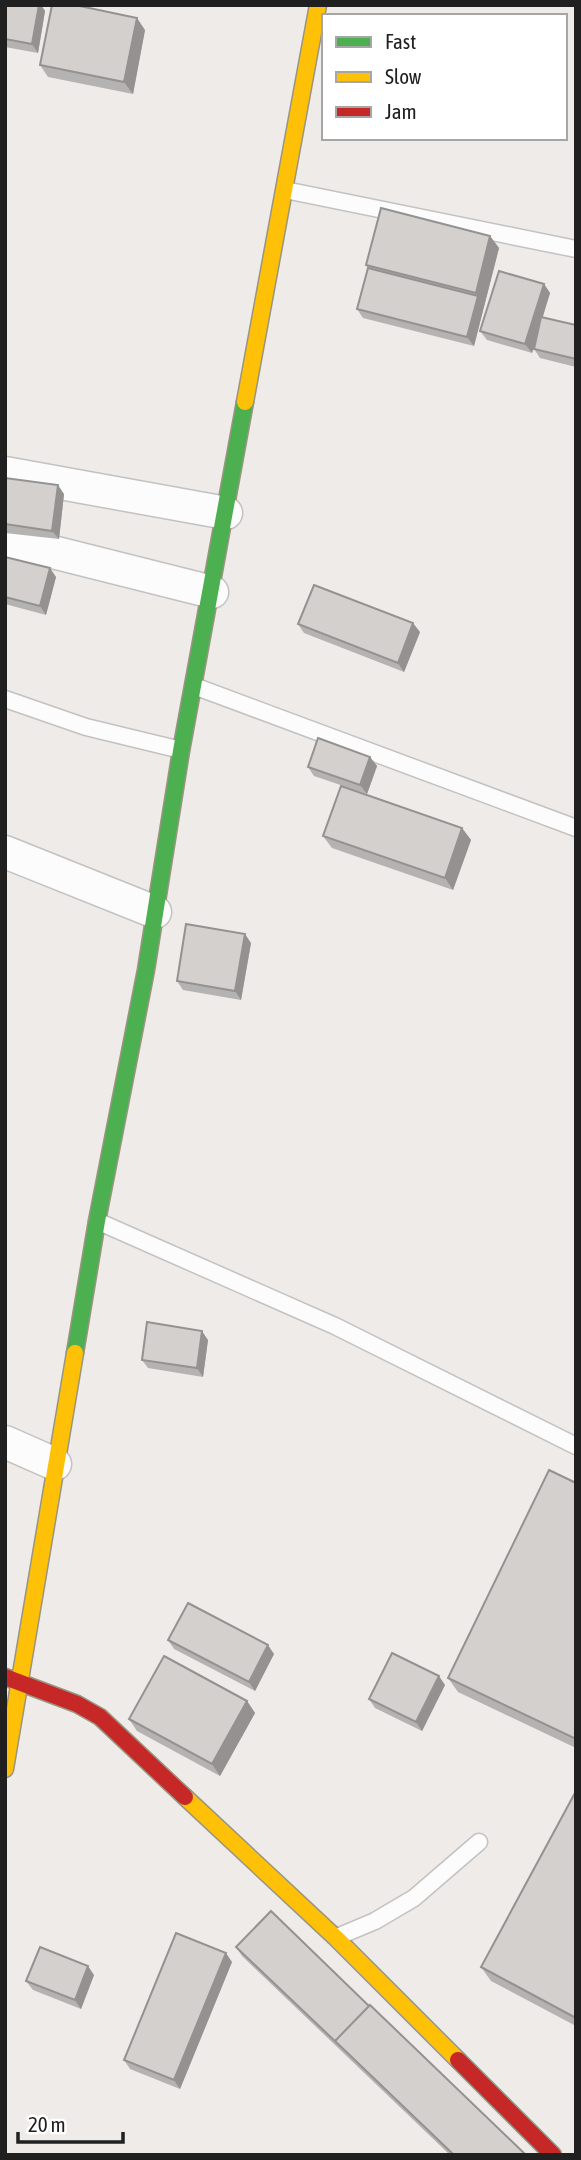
<svg xmlns="http://www.w3.org/2000/svg" width="581" height="2160" viewBox="0 0 581 2160" font-family="'Asap Condensed',sans-serif">
  <style>
    .lines { fill: none; stroke-linecap: round; stroke-linejoin: round }
    .lane-casing { stroke: #c4c2c1; stroke-width: 19 }
    .street-casing { stroke: #c4c2c1; stroke-width: 35 }
    .fast-casing { stroke: #999581; stroke-width: 19 }
    .slow-casing { stroke: #999581; stroke-width: 19 }
    .jam-casing { stroke: #999581; stroke-width: 19 }
    .lane { stroke: #fcfcfc; stroke-width: 16 }
    .street { stroke: #fcfcfc; stroke-width: 32 }
    .fast { stroke: #4caf50; stroke-width: 16 }
    .slow { stroke: #ffc107; stroke-width: 16 }
    .jam { stroke: #c62828; stroke-width: 16 }
    .wall { fill: #b5b3b1 }
    .shaded-wall { fill: #949290 }
    .building { fill: #d3d0ce; stroke: #949290; stroke-width: 2 }
  </style>
  <rect width="100%" height="100%" fill="#eeebe9"/>
  <g class="lines">
    <g class="lane-casing">
      <path id="lane" d="M285,190l291,59
        M194,686l382,142
        M5,699l81,28 95,23
        M97,1221l238,105 241,120
        M337,1937l38,-16 39,-23 65,-56"/>
    </g>
    <g class="street-casing">
      <path id="street" d="M5,473l221,40
        M5,540l207,52
        M5,852l150,60
        M5,1442l50,22"/>
    </g>
    <g class="fast-casing">
      <path id="fast" d="M75,1353l22,-132 49,-251 35,-219 64,-349"/>
    </g>
    <g class="slow-casing">
      <path id="slow" d="M245,402l73,-397
        M5,1769l70,-416
        M185,1797l151,141 122,122"/>
    </g>
    <g class="jam-casing">
      <path id="jam" d="M5,1677l72,27 23,13 85,80
        M458,2060l95,95"/>
    </g>
    <use href="#lane" class="lane"/>
    <use href="#street" class="street"/>
    <use href="#fast" class="fast"/>
    <use href="#slow" class="slow"/>
    <use href="#jam" class="jam"/>
  </g>
  <path class="wall" d="M5,5h36l4,6 -7,42 -33,-6z
    M145,30l-12,64 -85,-17 -8,-12z
    M490,236l9,12 -25,98 -111,-28 -6,-9 11,-41 -2,-3z
    M544,284l6,9 -8,24 34,8v42l-36,-9 -6,-9 3,-15 -5,19 -45,-13 -7,-9z
    M5,478l59,16 -5,45 -54,-6z
    M5,557l51,20 -10,38 -41,-11z
    M298,624l122,8 -16,40 -100,-39z
    M370,757l7,9 -10,28 -53,-18 -6,-9z
    M462,828l9,12 -18,50 -121,-42 -9,-12z
    M251,943l-10,57 -58,-10 -6,-9z
    M208,1340l-5,37 -55,-9 -6,-8z
    M576,1483v265l-118,-56 -10,-14z
    M168,1640l106,14 -19,37 -81,-42z
    M445,1685l-23,46 -47,-23 -6,-9z
    M247,1701l8,12 -35,63 -83,-45 -8,-12z
    M576,1791v235l-85,-45 -10,-14z
    M236,1947l290,208h-76l-208,-199z
    M232,1962l-52,127 -50,-20 -6,-9z
    M94,1975l-13,34 -48,-19 -7,-9z"/>
  <path class="shaded-wall" d="M39,5h2l4,6 -7,42 -6,-9z
    M137,18l8,12 -12,64 -9,-12z
    M490,236l9,12 -25,98 -7,-9 11,-41 -2,-3z
    M544,284l6,9 -18,60 -7,-9z
    M58,485l6,9 -5,45 -7,-8z
    M50,568l6,9 -10,38 -6,-9z
    M413,623l7,9 -16,40 -6,-9z
    M370,757l7,9 -10,28 -7,-9z
    M462,828l9,12 -18,50 -8,-12z
    M245,934l6,9 -10,57 -6,-9z
    M202,1331l6,9 -5,37 -6,-9z
    M268,1645l6,9 -19,37 -6,-9z
    M439,1676l6,9 -23,46 -6,-9z
    M247,1701l8,12 -35,63 -8,-12z
    M226,1953l6,9 -52,127 -6,-9z
    M88,1966l6,9 -13,34 -6,-9z"/>
  <path class="building" d="M5,5h34l-7,39 -27,-5z
    M52,5h23l62,13 -13,64 -84,-17z
    M381,208l109,28 -14,57 -110,-28z
    M368,268l110,28 -11,41 -110,-28z
    M499,271l45,13 -19,60 -45,-13z
    M541,317l35,8v34l-42,-10z
    M5,478l53,7 -6,46 -47,-7z
    M5,557l45,11 -10,38 -35,-9z
    M314,585l99,38 -15,40 -100,-39z
    M318,738l52,19 -10,28 -52,-18z
    M341,786l121,42 -17,50 -122,-42z
    M186,924l59,10 -10,57 -58,-10z
    M147,1322l55,9 -5,37 -55,-8z
    M549,1470l27,13v256l-128,-61z
    M188,1603l80,42 -19,37 -81,-42z
    M392,1653l47,23 -23,46 -47,-23z
    M164,1656l83,45 -35,63 -83,-45z
    M576,1791v227l-95,-51z
    M271,1911l98,95 -34,35 3,3 -102,-97z
    M176,1933l50,20 -52,127 -50,-20z
    M40,1947l48,19 -13,34 -49,-19z
    M370,2005l156,150h-72l-119,-114z"/>
  <rect width="581" height="2160" fill="none" stroke="#202020" stroke-width="14"/>
  <rect x="322" y="14" width="245" height="126" fill="#ffffff" stroke="#a6a6a6" stroke-width="2"/>
  <rect x="336" y="37" width="35" height="10" fill="#4caf50" stroke="#a6a6a6" stroke-width="2"/>
  <text x="385" y="49" font-size="21" fill="#202020">Fast</text>
  <rect x="336" y="72" width="35" height="10" fill="#ffc107" stroke="#a6a6a6" stroke-width="2"/>
  <text x="385" y="84" font-size="21" fill="#202020">Slow</text>
  <rect x="336" y="107" width="35" height="10" fill="#c62828" stroke="#a6a6a6" stroke-width="2"/>
  <text x="385" y="119" font-size="21" fill="#202020">Jam</text>
  <path d="M18 2132v10h105v-10" fill="none" stroke="#202020" stroke-width="3.5"/>
  <text x="28" y="2132" font-size="21" fill="#202020" stroke="#ffffff" stroke-width="5" paint-order="stroke">20 m</text>
</svg>
